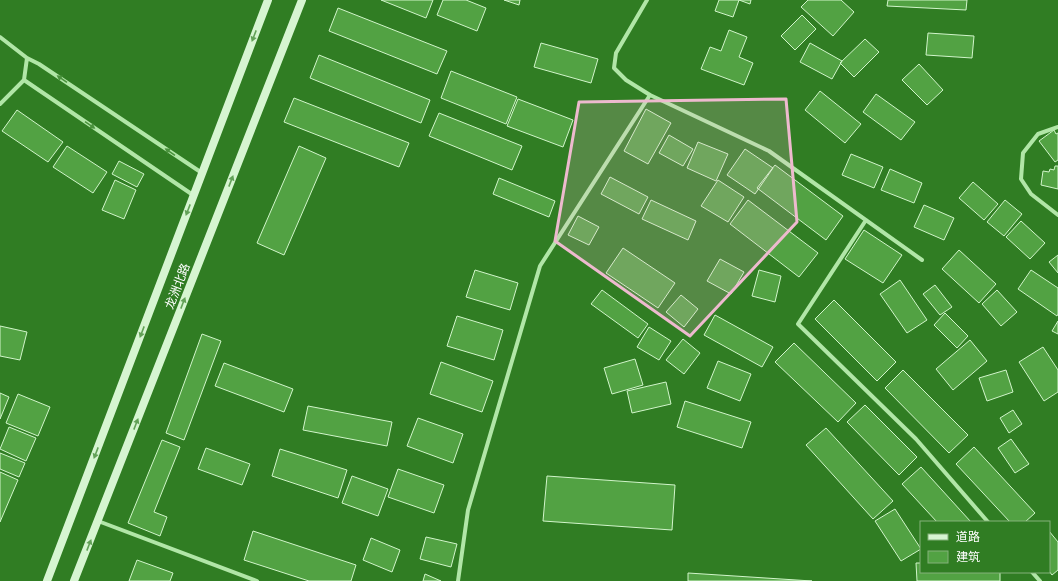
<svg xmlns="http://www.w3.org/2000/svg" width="1058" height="581" viewBox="0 0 1058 581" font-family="Manrope,'Noto Sans SC',sans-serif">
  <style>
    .building { fill: #52a243; stroke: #d1f5ca }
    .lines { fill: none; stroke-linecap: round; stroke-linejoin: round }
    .minor { stroke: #b1e6a7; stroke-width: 4 }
    .secondary { stroke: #d6f5d1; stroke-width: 8 }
    .oneway { fill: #62a157 }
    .oneway2 { fill: #4a923d }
    .marked { fill: #edbace; fill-opacity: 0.2; stroke: #edbace; stroke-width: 3; stroke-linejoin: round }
    .labels { text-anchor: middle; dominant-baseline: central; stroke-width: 3; stroke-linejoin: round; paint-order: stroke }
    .street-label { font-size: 12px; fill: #fff; stroke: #307d23 }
  </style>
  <rect width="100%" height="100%" fill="#307d23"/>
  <path class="building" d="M381,0h52l-7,18z
    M443,0h23l20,8 -9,23 -40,-16z
    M504,0h16l-1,5z
    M719,0h32l-1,4 -11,-4 -6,17 -18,-6z
    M808,0h33l13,12 -21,24 -32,-29z
    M888,0h79l-1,10 -79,-4z
    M338,8l109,43 -10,23 -108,-43z
    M802,15l14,14 -21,21 -14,-14z
    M729,30l18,7 -8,20 14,6 -9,22 -43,-16 9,-22 11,4z
    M928,33l46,3 -2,22 -46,-3z
    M865,39l14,13 -25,25 -14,-14z
    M541,43l57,16 -7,24 -57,-16z
    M810,43l32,18 -10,18 -32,-17z
    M319,55l111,45 -9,23 -111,-45z
    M919,64l24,26 -16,15 -25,-25z
    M451,71l66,26 -11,27 -65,-26z
    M820,91l41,33 -16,19 -40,-33z
    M876,94l39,28 -14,18 -38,-28z
    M294,98l115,45 -10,24 -115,-45z
    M518,99l55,21 -10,27 -56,-21z
    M646,109l25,14 -23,41 -24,-13z
    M17,110l46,32 -15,20 -46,-31z
    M439,113l83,33 -10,24 -83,-34z
    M1054,130l2,4 2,-1v27l-3,2 -16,-21z
    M669,135l24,14 -10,17 -24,-13z
    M698,142l30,12 -12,27 -29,-13z
    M67,146l40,26 -14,21 -40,-26z
    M299,146l27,12 -42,97 -27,-12z
    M745,149l28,19 -18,26 -28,-19z
    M851,154l32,13 -9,21 -32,-13z
    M119,161l25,13 -7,13 -25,-13z
    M775,165l68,51 -17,24 -69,-52z
    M1055,166h3v23l-17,-4 2,-14 6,1 1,-3 4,1z
    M890,169l32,14 -8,20 -33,-13z
    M610,177l38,20 -9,17 -38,-20z
    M499,178l56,23 -6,16 -56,-23z
    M115,180l21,10 -12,29 -22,-9z
    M718,180l26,17 -16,25 -27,-16z
    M973,182l25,22 -14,16 -25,-22z
    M651,200l45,21 -8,19 -46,-21z
    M748,200l70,53 -19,24 -69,-53z
    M1005,200l17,14 -18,22 -17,-14z
    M924,205l30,13 -10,22 -30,-13z
    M578,216l21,11 -10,18 -21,-10z
    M1021,221l24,22 -15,16 -24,-22z
    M864,230l38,25 -19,28 -38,-24z
    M623,248l52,35 -17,25 -52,-35z
    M959,250l37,34 -17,19 -37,-34z
    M1058,255v18l-9,-11z
    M720,259l24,13 -13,22 -24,-13z
    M475,270l43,13 -8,27 -44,-13z
    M759,270l22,6 -6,26 -23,-6z
    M1031,270l27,18v26l-1,2 -39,-27z
    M900,280l27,40 -20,13 -27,-39z
    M935,285l17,22 -12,8 -17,-21z
    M602,290l46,34 -10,14 -47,-34z
    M997,290l20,22 -16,14 -19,-22z
    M681,295l17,14 -14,18 -18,-15z
    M834,300l62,62 -19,19 -62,-62z
    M945,313l23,23 -11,12 -23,-23z
    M715,315l58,32 -11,20 -58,-32z
    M457,316l46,14 -9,30 -47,-14z
    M1058,321v13l-6,-3z
    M0,326l27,6 -7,28 -20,-4z
    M649,327l22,14 -12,19 -22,-13z
    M202,334l19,7 -37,99 -18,-7z
    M683,339l17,14 -16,21 -18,-14z
    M970,340l17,21 -34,29 -17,-21z
    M794,343l62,60 -18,19 -63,-60z
    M1043,347l15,23v22l-14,9 -25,-39z
    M635,359l8,26 -31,9 -8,-26z
    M718,361l33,13 -11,27 -33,-13z
    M441,362l52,19 -11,31 -52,-18z
    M224,363l69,26 -9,23 -69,-26z
    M903,370l65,65 -19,18 -64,-65z
    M1006,370l7,22 -26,9 -8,-23z
    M666,382l5,22 -39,9 -5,-22z
    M0,393l9,4 -9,22z
    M18,394l32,13 -12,29 -32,-13z
    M685,401l66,21 -9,26 -65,-21z
    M865,405l52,52 -18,18 -52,-53z
    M308,406l84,16 -5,24 -84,-16z
    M1013,410l9,14 -13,9 -9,-15z
    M418,418l45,16 -10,29 -46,-17z
    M9,427l27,11 -10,23 -26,-12z
    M826,428l67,73 -20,18 -67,-74z
    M1011,439l18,25 -14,9 -17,-25z
    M162,440l18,7 -26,65 13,5 -7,19 -32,-13z
    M974,447l61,66 -10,9h-15l-54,-58z
    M206,448l44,16 -8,21 -44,-16z
    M280,449l67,21 -9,28 -66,-22z
    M0,453l25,10 -6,14 -19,-8z
    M921,467l50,55h-34l-35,-38z
    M398,469l46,16 -10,28 -46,-16z
    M0,472l18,8 -18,42z
    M352,476l36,13 -10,27 -36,-13z
    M547,476l128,9 -3,45 -129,-9z
    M895,509l26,40 -20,12 -26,-40z
    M253,531l103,34 -5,16h-42l-65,-21z
    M1049,531l9,11v28l-6,5 -3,-4z
    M426,537l31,7 -6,23 -31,-8z
    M371,538l29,12 -8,22 -29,-12z
    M137,560l36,13 -3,8h-41z
    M916,563h5v9h79v9h-83z
    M688,573l124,8h-124z
    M425,574l16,7h-18z"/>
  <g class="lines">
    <path class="minor" d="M0,37l27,21 12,6 163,109
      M24,80l169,115
      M650,95l119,56 153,109
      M0,104l24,-24 3,-22
      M1058,127l-20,7 -15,19 -2,26 10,15 27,21
      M866,220l-68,104 118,115 72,83
      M98,521l159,60
      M1032,572l8,9
      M458,581l10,-71 72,-244 110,-171 -24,-15 -12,-12 2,-15 31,-53"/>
    <path class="secondary" d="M47,581l221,-581
      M74,581l228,-581"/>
  </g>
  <defs><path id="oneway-solid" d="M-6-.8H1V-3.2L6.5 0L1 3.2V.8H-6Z"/></defs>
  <g class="oneway">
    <use href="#oneway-solid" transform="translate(254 36) rotate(111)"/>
    <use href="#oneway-solid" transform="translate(231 181) rotate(-69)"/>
    <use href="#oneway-solid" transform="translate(188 210) rotate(111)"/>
    <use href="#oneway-solid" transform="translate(183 303) rotate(-69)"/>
    <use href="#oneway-solid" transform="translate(142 332) rotate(111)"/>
    <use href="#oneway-solid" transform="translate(136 424) rotate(-69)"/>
    <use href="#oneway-solid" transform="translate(96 453) rotate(111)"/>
    <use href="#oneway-solid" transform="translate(89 545) rotate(-69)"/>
  </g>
  <g class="oneway2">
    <use href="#oneway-solid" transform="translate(62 79) rotate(-146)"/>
    <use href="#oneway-solid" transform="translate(90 125) rotate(34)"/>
    <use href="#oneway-solid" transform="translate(170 152) rotate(-146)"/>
  </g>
  <path class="marked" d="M786,99l11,123 -107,114 -135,-95 24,-139z"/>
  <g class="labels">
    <g class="street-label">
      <text transform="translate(177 286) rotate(-69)">龙洲北路</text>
    </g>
  </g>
  <rect x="920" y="521" width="130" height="52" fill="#307d23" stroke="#83b17b"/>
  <rect x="928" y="534" width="20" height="6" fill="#d6f5d1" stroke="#83b17b"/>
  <text x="956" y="541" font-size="12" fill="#ffffff">道路</text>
  <rect x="928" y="551" width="20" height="12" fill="#52a243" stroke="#83b17b"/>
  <text x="956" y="561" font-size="12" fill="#ffffff">建筑</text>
</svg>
